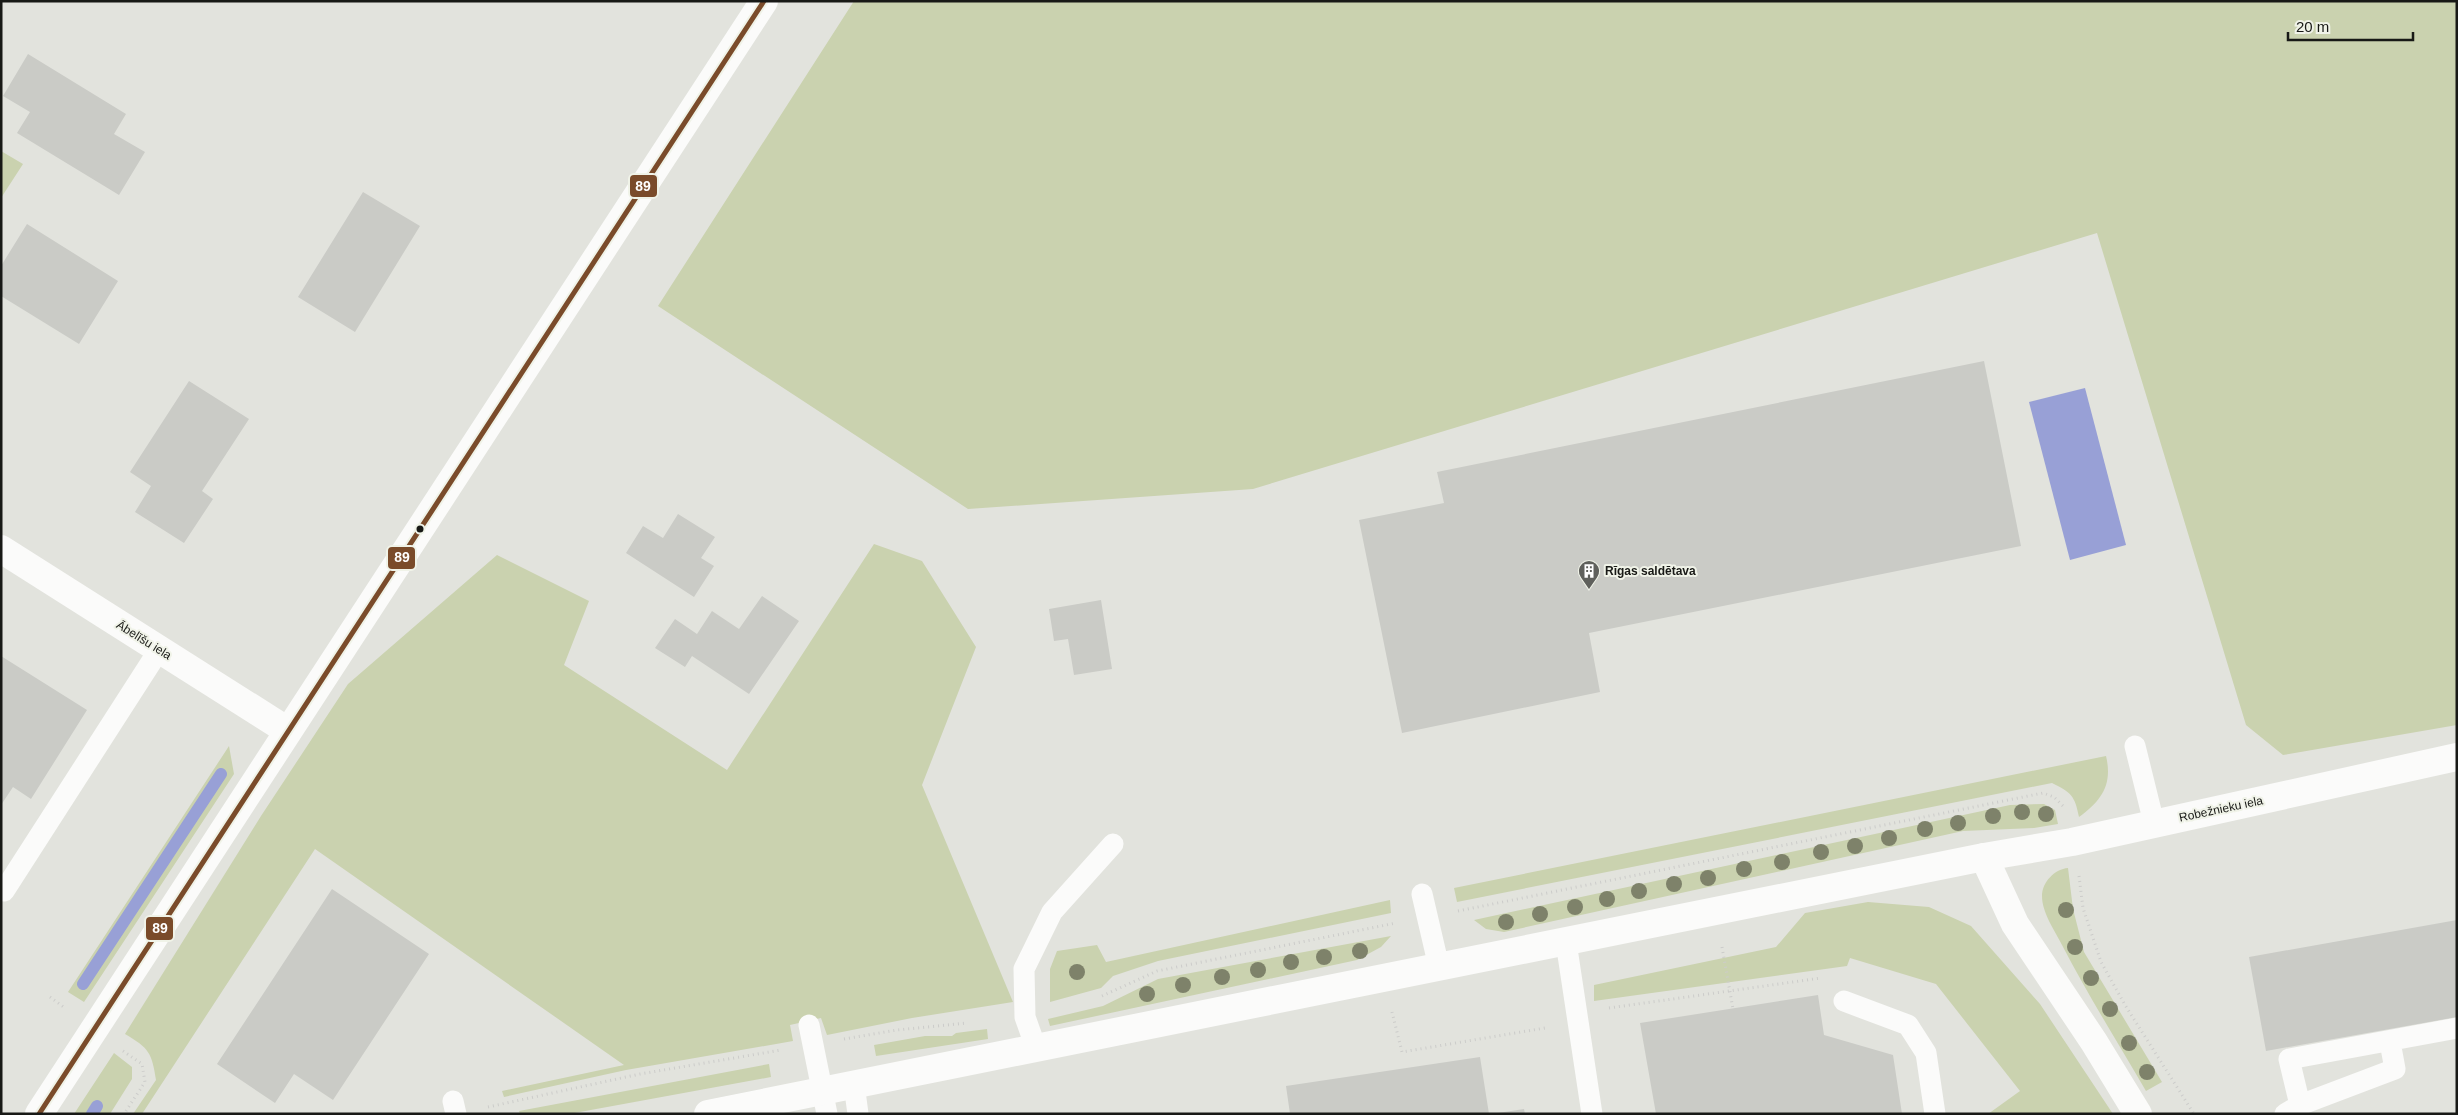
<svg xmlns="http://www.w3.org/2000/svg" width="2458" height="1115" viewBox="0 0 2458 1115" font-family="Helvetica,sans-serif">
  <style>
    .green { fill: #cad2af }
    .water { fill: #98a0d6 }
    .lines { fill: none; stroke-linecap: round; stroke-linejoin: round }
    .stream { stroke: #98a0d6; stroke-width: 12 }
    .building { fill: #cacbc6 }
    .path { stroke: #ccccca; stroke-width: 3; stroke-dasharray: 1 4; stroke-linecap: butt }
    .lane { stroke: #fbfbfa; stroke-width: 21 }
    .street { stroke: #fbfbfa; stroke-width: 28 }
    .secondary { stroke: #fbfbfa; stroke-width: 28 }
    .bus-1-casing { stroke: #f0f3e8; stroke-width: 9 }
    .bus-1 { stroke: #7a4b2a; stroke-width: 5 }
    .tree { fill: #7e826a }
    .bus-dot { fill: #181916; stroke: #f0f3e8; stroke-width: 2 }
    .labels { text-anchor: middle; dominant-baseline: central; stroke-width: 4; stroke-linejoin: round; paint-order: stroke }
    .poi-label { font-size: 12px; font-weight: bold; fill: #181916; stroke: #f0f3e8; text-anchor: start }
    .street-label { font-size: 12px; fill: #181916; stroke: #f0f3e8 }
    .line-badge { stroke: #f0f3e8; stroke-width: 2 }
    .badge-label { font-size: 14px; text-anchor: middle; font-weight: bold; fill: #fff }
  </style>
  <rect width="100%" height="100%" fill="#e2e3dd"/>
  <path class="green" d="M854,1h1603v724l-174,30 -37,-30 -149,-492 -844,256 -285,20 -310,-203z
    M1,151l22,13 -22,34z
    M874,544l48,17 54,86 -54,138 91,217 -101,16 -85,17 -6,-17 -31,7 3,16 -167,29 -122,27 -2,-6 122,-26 -309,-216 -173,265h-9l23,-34c-4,-27 -7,-32 -31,-46l136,-218 87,-132 149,-129 92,46 -25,64 163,105z
    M229,746l5,28 -150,228 -16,-10z
    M2106,756c7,29 -5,45 -27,61 -4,-21 -8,-25 -27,-34l-595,119 -3,-14z
    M2044,804l11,6 3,14 -24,4 -71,3 -459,101 -18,-3 -12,-9 536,-115z
    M2068,868l5,41 11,43 78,130 -16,9c-28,-48 -58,-96 -84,-146 -7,-14 -20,-32 -20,-49 0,-14 13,-27 26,-28z
    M1390,900l1,13 -233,48 -45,15 -12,12 -51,14v-33l7,-18 40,-6 9,17z
    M1868,902l61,5 42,19 69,78 73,110h-125l32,-23 -84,-107 -86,-26 -3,8 -253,35v-16l182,-38 29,-34z
    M1391,936l-10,11 -24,13 -307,66 -2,-7 55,-13 55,-27z
    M987,1029l1,10 -112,17 -2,-11 51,-9h27l4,-3z
    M114,1053l18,14v12l-22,35h-36z
    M769,1064l2,13 -202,37h-49l-1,-3z"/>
  <path class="water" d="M2085,388l41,157 -56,15 -41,-158z"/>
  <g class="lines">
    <path class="stream" d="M83,984l138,-210
      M92,1114l5,-8"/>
  </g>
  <path class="building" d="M28,54l98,60 -12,20 31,18 -26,43 -102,-62 13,-21 -27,-16z
    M363,192l57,34 -65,106 -57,-35z
    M27,224l91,57 -39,63 -78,-48v-30z
    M1984,361l37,185 -432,87 11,59 -198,41 -43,-213 85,-17 -7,-31z
    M189,381l60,38 -47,72 11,8 -29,44 -49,-31 16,-26 -21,-14z
    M678,514l37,23 -14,21 13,8 -20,31 -68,-44 17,-27 20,12z
    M762,596l37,25 -50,73 -57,-38 -7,11 -30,-19 20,-29 22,15 15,-23 27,18z
    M1101,600l11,69 -38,6 -6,-36 -14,2 -5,-32z
    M1,656l86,54 -56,89 -18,-12 -12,18z
    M332,889l97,65 -96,146 -39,-26 -19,29 -58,-39z
    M2457,920v97l-191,34 -17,-94z
    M1818,995l6,40 69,20 9,59h-246l-16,-91z
    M1480,1057l9,57h-199l-4,-28z
    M1524,1109l1,5h-27v-1z"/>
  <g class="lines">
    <path class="path" d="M2079,876l4,32 18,54 24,43 69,109
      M1458,911l585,-118 11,4 9,9
      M1722,947l11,62
      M1102,996l55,-25 239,-48
      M50,997l15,11
      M1609,1008l212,-30
      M1392,1012l10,40 143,-24
      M844,1039l53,-9 70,-7
      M123,1051l19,13 3,18 -21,32
      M488,1107l152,-33 141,-24"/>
    <path class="lane" d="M2135,746l19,77
      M4,891l155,-241
      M1422,894l17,73
      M1566,942l26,172
      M1844,1001l64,24 18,28 9,61
      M809,1025l18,89
      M1036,1048l-11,-31 -1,-48 28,-57 61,-68
      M854,1084l4,30
      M453,1101l3,13
      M2300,1105l-11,-46 168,-31
      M2285,1114l15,-9 95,-36 -5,-27"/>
    <path class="street" d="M1,549l287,182
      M1984,857l88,-15 385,-85"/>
    <path class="secondary" d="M39,1114l725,-1113
      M708,1114l1276,-257 31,67 79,118 44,72"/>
    <g class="bus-1-casing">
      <path id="bus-1" d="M39,1114l725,-1113"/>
    </g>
    <use href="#bus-1" class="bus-1"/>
  </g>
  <g class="tree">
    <circle cx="2022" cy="812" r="8"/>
    <circle cx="2046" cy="814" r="8"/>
    <circle cx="1993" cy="816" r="8"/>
    <circle cx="1958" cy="823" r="8"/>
    <circle cx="1925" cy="829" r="8"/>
    <circle cx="1889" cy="838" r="8"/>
    <circle cx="1855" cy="846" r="8"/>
    <circle cx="1821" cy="852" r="8"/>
    <circle cx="1782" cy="862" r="8"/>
    <circle cx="1744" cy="869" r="8"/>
    <circle cx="1708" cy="878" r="8"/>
    <circle cx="1674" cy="884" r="8"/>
    <circle cx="1639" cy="891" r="8"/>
    <circle cx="1607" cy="899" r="8"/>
    <circle cx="1575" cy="907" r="8"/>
    <circle cx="2066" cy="910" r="8"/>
    <circle cx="1540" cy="914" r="8"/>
    <circle cx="1506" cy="922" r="8"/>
    <circle cx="2075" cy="947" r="8"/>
    <circle cx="1360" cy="951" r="8"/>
    <circle cx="1324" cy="957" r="8"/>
    <circle cx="1291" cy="962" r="8"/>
    <circle cx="1258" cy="970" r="8"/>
    <circle cx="1077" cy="972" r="8"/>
    <circle cx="1222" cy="977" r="8"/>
    <circle cx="2091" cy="978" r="8"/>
    <circle cx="1183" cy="985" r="8"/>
    <circle cx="1147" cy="994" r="8"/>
    <circle cx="2110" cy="1009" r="8"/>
    <circle cx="2129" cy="1043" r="8"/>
    <circle cx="2147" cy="1072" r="8"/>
  </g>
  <defs>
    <g id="building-pin" transform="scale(1.125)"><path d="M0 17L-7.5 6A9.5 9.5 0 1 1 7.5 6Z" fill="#5f605c" stroke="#f0f3e8"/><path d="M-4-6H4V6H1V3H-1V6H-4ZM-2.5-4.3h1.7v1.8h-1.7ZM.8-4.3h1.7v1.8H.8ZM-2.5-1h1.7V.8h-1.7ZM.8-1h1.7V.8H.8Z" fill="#fff"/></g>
  </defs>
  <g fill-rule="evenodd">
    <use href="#building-pin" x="1589" y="571"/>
  </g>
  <circle class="bus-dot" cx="420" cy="529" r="4.5"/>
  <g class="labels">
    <g class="poi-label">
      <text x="1605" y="571">Rīgas saldētava</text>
    </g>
    <g class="street-label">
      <text transform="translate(144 640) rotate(32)">Ābelīšu iela</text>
      <text transform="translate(2221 809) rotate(-12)">Robežnieku iela</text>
    </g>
  </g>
  <g class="line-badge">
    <rect x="629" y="174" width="29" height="24" rx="5" fill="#7a4b2a"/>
    <rect x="387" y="546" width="29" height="24" rx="5" fill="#7a4b2a"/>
    <rect x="145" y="916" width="29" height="25" rx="5" fill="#7a4b2a"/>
  </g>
  <g class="badge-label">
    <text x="643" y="191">89</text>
    <text x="402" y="562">89</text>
    <text x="160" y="933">89</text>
  </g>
  <rect width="2458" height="1115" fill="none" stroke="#181916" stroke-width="5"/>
  <path d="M2288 32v8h125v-8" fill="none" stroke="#181916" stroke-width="2.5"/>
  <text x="2296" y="32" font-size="15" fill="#181916" stroke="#f0f3e8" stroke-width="4" paint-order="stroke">20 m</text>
</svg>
